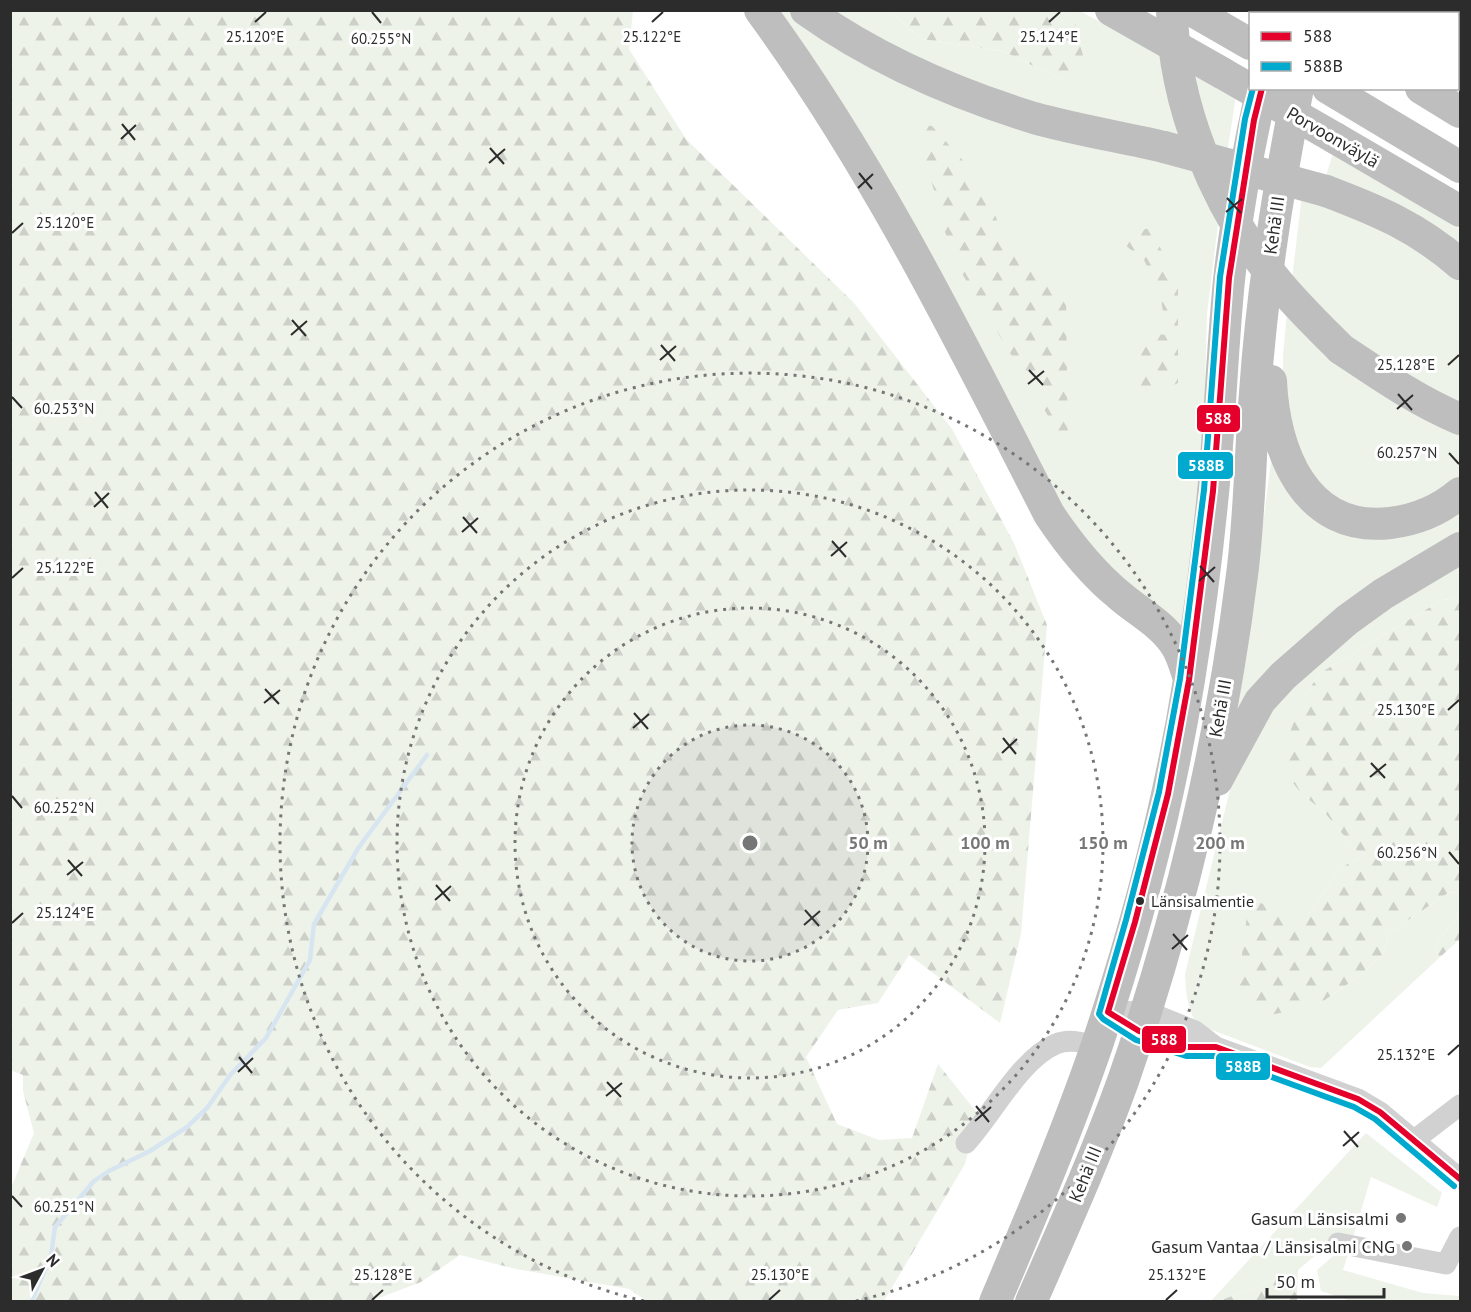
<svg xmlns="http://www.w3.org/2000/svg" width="1471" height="1312" viewBox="0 0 1471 1312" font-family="'PT Sans',sans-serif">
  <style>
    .green { fill: #eef3ea }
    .forest { fill: url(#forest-firs) }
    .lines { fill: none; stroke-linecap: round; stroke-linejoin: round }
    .stream { stroke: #d7e5f0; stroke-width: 4.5 }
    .minor { stroke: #d1d1d1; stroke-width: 21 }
    .highway { stroke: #bebebe; stroke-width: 32 }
    .highway-bridge { stroke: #bebebe; stroke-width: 32 }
    .bus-1-casing { stroke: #fff; stroke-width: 10 }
    .bus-2-casing { stroke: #fff; stroke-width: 10 }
    .bus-1 { stroke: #e4002b; stroke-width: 6 }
    .bus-2 { stroke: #00a9ce; stroke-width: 6 }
    .ticks { fill: none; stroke: #2c2c2c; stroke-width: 2 }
    .ring { fill: none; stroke: #767676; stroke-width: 3; stroke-dasharray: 3 6 }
    .bus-dot { fill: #2c2c2c; stroke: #fff; stroke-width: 2 }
    .poi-dot { fill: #767676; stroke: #fff; stroke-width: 2 }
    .labels { text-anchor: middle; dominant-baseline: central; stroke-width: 6; stroke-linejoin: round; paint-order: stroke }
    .bus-label { font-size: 16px; fill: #2c2c2c; stroke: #fff; text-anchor: start }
    .street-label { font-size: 18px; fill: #2c2c2c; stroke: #fff }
    .poi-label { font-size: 18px; fill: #2c2c2c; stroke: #fff; text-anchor: end }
    .ticks-label { font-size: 15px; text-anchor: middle; fill: #2c2c2c; stroke: #fff; stroke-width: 6; stroke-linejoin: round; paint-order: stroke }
    .centre { fill: #767676; stroke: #fff; stroke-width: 3 }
    .ring-label { font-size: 18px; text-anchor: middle; font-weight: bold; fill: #767676; stroke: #fff; stroke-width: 6; stroke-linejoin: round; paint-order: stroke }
    .line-badge { stroke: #fff; stroke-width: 2 }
    .badge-label { font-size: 16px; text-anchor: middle; font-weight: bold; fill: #fff }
  </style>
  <defs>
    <pattern id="forest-firs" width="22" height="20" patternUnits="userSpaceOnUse" patternTransform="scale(1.5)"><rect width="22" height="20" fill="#eef3ea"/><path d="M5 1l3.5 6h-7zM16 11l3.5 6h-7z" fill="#ccd0c9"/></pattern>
  </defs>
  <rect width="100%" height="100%" fill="#fff"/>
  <path class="green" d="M771,11h20l403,156 25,49 -12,98 -5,187 -15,129 -13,-5 -94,-83z
    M825,11h65l31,28 82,12 65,32 6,-65 -14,-7h20l156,85 -9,58 -257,-65z
    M1333,153l127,76v22l-135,-72z
    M1302,194l52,16 106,67v127l-30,-15 -78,-50 -60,-60z
    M1287,313l173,119v50l-23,17 -76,14 -38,-21 -33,-54 -7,-52v-31z
    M1273,445l44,67 143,-7v38l-229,191 14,-66z
    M1460,563v35l-18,2 -122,73 -17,25 -2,95 24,20 31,37 10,4 -24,13 -35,49 12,88 39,-27 25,-23 6,-21 59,-40 12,-1v20l-25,34 3,13 -117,109 -11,-1 -114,-43c-9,-20 -10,-28 -11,-50l49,-201 14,-31 46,-61 99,-79z
    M1366,1133l76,60 -5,14 -66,-30 -19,64 -17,-2 -37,31 -79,31 -9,1z
    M1340,1250l9,1 -6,19 80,23 37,3v5h-109l-30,-10 -4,-21z"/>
  <path class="forest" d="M10,11h623l-4,38 57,90 168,164 98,126 62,114 33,82 -26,309 -21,89 -91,-68 -31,48 -40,7 -32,47 31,67 42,16 33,-2 26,-74 40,50 -13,50 -81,137h-237l-18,-12 -113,-20 -56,-14 -39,27 -50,19h-360v-113l23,-55 -11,-42v-16l-13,-5z
    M890,11h170l14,7 9,38 -7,26 -8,1 -65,-32 -82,-12z
    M916,124l16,2 52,58 19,53 63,50 2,162 -116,-192z
    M1149,228l29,51v104l-44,20 9,-70 24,2 -7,-41 -16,-34 -28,-22z
    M1460,598v294l-12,1 -59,40 -6,21 -25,23 -39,27 -48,11 -34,-21 12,-94 58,16 35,-49 24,-13 -10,-4 -31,-37 -24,-20 -23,-29 25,-66 17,-25 122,-73z
    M1460,912v27l-22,20 -3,-13z
    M1298,1270l-1,31h-78z"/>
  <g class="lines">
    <path class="stream" d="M31,1302l20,-46 4,-29 39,-46 15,-10 41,-20 37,-24 20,-19 24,-34 35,-36 44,-78 4,-36 45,-77 68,-92"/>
    <path class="minor" d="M1108,1012l38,-1 49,20 21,16 142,52 22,13 80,67
      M1129,1025l10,6 49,16h28
      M1413,1141l47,-36
      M966,1143c26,-28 55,-85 90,-99 13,-6 28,-1 41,2
      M1338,1243l108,21 14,-27"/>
    <path class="highway" d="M760,10c115,157 201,332 289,504 20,30 42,58 70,81 18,16 42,28 56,49 7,10 10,23 14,35
      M806,10c70,50 147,83 228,108 43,12 87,19 130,29
      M1111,10l111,63
      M1191,10l59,34
      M1287,10l6,4
      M1327,14l2,-4
      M1328,88l132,79
      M1421,88l39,24
      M1335,138l125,73
      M1326,191c53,20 91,36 134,73
      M1341,349c39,26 76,52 119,70
      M1271,381c3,70 34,152 119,142 26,-3 50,-13 70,-30
      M1217,780l43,-79 23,-25 64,-56 36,-26 77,-46
      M995,1302c36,-85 72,-170 102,-257 40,-119 72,-241 92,-365 10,-62 18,-125 24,-187 7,-71 9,-142 16,-213 7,-62 19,-130 33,-192
      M1031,1302c32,-73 65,-146 92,-221 56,-161 98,-337 119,-506 8,-61 8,-121 13,-182 7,-103 23,-204 43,-305"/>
    <path class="highway-bridge" d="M1172,10c1,94 44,198 103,269 20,25 43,47 66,70
      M1222,73l113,65
      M1164,147l162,44"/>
    <g class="bus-1-casing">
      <path id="bus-1" d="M1262,88l-8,32 -25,158 -16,213 -24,189 -21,114 -33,128 -27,90 31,19 49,16h28l142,52 22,13 80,67"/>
    </g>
    <g class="bus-2-casing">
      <path id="bus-2" d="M1253,88l-8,31 -25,158 -16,213 -24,189 -21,113 -33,128 -27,94 4,5 33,21 50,16h28l140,51 21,12 79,67"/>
    </g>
    <use href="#bus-1" class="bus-1"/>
    <use href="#bus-2" class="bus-2"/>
  </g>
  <path class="ticks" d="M372,12l9,11M255,22l11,-10M652,22l11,-10M1049,22l11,-10M122,124l13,16M121,139l15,-14M490,148l14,16M489,163l16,-14M859,173l13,16M858,188l15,-14M1227,198l14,15M1226,212l16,-13M12,233l11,-10M292,320l14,16M291,335l16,-14M661,345l14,16M660,360l16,-14M1448,365l11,-10M1029,370l14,15M1028,384l16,-13M1398,394l14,16M12,397l10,11M1397,409l16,-14M1449,453l10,11M95,492l13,16M94,507l15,-14M463,517l14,16M462,532l16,-14M832,541l14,16M831,556l16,-14M1200,566l14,16M12,578l11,-10M1199,581l16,-14M265,689l14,15M264,703l16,-13M1448,710l11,-10M634,713l14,16M633,728l16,-14M1003,738l13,16M1002,753l15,-14M1371,763l14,15M1370,777l16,-13M12,796l10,12M1449,852l10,12M68,860l14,16M67,875l16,-13M436,885l14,16M435,900l16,-14M805,910l14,16M12,923l11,-10M804,925l16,-14M1173,934l14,16M1172,949l16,-14M1448,1055l11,-10M239,1057l13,16M238,1072l15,-14M607,1082l14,15M606,1096l16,-13M976,1106l13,16M975,1121l16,-14M1344,1131l14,16M1343,1146l16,-14M12,1196l10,11M372,1300l11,-10M769,1300l11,-10M1166,1300l11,-10"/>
  <circle cx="750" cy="843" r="118" fill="#767676" fill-opacity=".12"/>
  <g class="ring">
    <circle cx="750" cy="843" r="118"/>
    <circle cx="750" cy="843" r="235"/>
    <circle cx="750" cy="843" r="353"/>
    <path d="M644 1301A470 470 0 1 1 856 1301"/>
  </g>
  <circle class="bus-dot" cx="1140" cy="901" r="5"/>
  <g class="poi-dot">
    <circle cx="1401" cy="1218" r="6"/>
    <circle cx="1407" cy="1246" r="6"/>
  </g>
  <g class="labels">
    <g class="bus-label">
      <text x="1151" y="901">Länsisalmentie</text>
    </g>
    <g class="street-label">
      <text transform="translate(1333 137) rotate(30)">Porvoonväylä</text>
      <text transform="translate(1274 225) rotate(-82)">Kehä III</text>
      <text transform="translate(1220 708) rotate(-80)">Kehä III</text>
      <text transform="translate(1085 1174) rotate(-68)">Kehä III</text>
    </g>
    <g class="poi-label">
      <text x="1389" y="1218">Gasum Länsisalmi</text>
      <text x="1395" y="1246">Gasum Vantaa / Länsisalmi CNG</text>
    </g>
  </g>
  <g class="ticks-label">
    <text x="255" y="42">25.120°E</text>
    <text x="652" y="42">25.122°E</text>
    <text x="1049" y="42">25.124°E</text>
    <text x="381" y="44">60.255°N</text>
    <text x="65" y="228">25.120°E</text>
    <text x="1406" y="370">25.128°E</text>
    <text x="64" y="414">60.253°N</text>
    <text x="1407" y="458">60.257°N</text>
    <text x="65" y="573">25.122°E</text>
    <text x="1406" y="715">25.130°E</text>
    <text x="64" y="813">60.252°N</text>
    <text x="1407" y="858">60.256°N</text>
    <text x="65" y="918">25.124°E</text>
    <text x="1406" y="1060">25.132°E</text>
    <text x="64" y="1212">60.251°N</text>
    <text x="383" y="1280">25.128°E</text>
    <text x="780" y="1280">25.130°E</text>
    <text x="1177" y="1280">25.132°E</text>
  </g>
  <circle cx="750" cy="843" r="9" class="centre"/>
  <g class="ring-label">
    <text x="868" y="849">50 m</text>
    <text x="985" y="849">100 m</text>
    <text x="1103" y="849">150 m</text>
    <text x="1220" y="849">200 m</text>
  </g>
  <g class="line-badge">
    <rect x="1196" y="404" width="45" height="29" rx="6" fill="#e4002b"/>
    <rect x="1177" y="451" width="57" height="29" rx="6" fill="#00a9ce"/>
    <rect x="1141" y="1025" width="46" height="29" rx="6" fill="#e4002b"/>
    <rect x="1215" y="1052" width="56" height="29" rx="6" fill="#00a9ce"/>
  </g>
  <g class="badge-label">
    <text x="1218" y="424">588</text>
    <text x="1206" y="471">588B</text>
    <text x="1164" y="1045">588</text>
    <text x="1243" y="1072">588B</text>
  </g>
  <rect width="1471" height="1312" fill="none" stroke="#2c2c2c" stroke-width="24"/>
  <rect x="1249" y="12" width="210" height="78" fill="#ffffff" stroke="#ababab" stroke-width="1.5"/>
  <rect x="1261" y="32" width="30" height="9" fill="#e4002b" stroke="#ababab" stroke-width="1.5"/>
  <text x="1303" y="42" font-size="18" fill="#2c2c2c">588</text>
  <rect x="1261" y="62" width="30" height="9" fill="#00a9ce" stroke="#ababab" stroke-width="1.5"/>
  <text x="1303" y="72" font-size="18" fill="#2c2c2c">588B</text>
  <g transform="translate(42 1270) rotate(49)" stroke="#ffffff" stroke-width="4.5" paint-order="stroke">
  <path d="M0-4.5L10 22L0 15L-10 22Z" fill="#2c2c2c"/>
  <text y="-9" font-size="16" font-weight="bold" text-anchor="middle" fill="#2c2c2c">N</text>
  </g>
  <path d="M1267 1288v9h117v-9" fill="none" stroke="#2c2c2c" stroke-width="3"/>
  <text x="1276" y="1288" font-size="18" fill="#2c2c2c" stroke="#ffffff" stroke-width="4.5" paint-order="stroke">50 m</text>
</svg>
